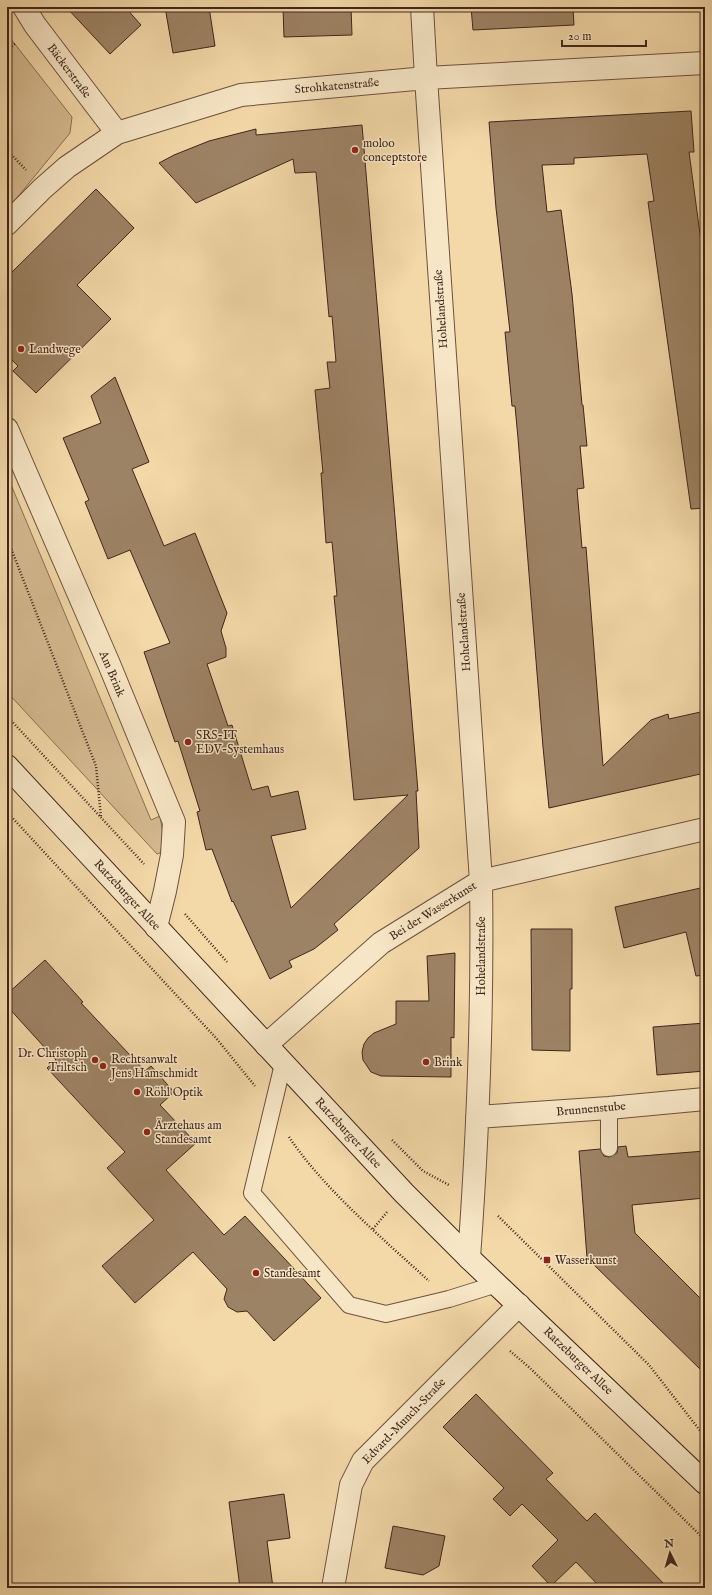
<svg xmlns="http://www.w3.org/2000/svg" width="712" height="1595" viewBox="0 0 712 1595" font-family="'IM FELL English',serif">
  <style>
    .green { fill: #d5ba90; stroke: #8a7056 }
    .building { fill: #9d8365; stroke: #40261c }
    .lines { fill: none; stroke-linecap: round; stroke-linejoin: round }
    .lane-casing { stroke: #6d523f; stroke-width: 18 }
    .street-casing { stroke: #6d523f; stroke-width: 24 }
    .secondary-casing { stroke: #40261c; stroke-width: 24 }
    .path { stroke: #40261c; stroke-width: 2.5; stroke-dasharray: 1 2; stroke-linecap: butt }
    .lane { stroke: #f7e6c6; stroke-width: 16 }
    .street { stroke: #f7e6c6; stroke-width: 22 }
    .secondary { stroke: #f7e6c6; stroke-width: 22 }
    .poi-dot { fill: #8f2418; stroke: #f7e6c6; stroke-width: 1.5 }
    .labels { text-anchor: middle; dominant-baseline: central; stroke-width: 3; stroke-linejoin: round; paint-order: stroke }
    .street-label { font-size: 12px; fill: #40261c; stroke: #f7e6c6 }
    .poi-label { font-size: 12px; fill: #40261c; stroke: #f7e6c6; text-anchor: start }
  </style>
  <rect width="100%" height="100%" fill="#f3d8a8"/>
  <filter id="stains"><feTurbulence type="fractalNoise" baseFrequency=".005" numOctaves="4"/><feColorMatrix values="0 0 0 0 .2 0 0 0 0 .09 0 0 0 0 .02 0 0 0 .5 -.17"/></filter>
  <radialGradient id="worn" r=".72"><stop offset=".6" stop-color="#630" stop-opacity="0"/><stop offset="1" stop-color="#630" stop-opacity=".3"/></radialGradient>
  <path class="green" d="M7,34l65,83 -2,16 -63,77z
    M7,475l144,345 9,-4 4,24 -4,13 -3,1 -150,-162z"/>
  <path class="building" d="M66,7h59l16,18 -31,29z
    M165,7h44l6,39 -42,7z
    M283,7h68l1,28 -68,2z
    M471,7h102l1,18 -101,5z
    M691,111l3,41h-5l16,119v237l-14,1 -43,-307 6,-1 -7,-47 -73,4v6l-32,1 5,47 14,-2 11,84 10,111h1l4,41h-7l4,42 -7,1 5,59 4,-1 17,219 48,-46 17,-6 1,5 36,-8v62l-156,35 -6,-61 -25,-309 -3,-32h-3l-7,-74h5l-14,-124 -7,-86z
    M362,125l56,666h-2l3,57 -85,76 4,6 -24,19 -25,12 3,6 -22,12 -37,-78 -1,1 -20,-53 -6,1 -9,-38 3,-1 -22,-70 -3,1 -31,-90 26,-9 -40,-93 -22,9 -23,-57 4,-2 -26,-62 38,-15 -10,-27 24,-19 34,85 -17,7 32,77 31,-13 32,80 -6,18 5,17v9l-19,7 21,62 4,-1 20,65 16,-4 3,11 27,-6 8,38 -35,7 20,72 117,-113 -54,5 -20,-204h3l-5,-54 -6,1 -5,-70h2l-8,-83 15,-2 -3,-26h9l-4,-46 -3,1 -13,-145 -21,1 -2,-14 -97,44 -37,-40 15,-8 35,-14 47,-12v6z
    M96,189l38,39 -57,57 34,34 -75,74 -23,-22 5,-5 -11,-11v-78z
    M705,887v88l-9,1 -10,-44 -62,16 -9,-41z
    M531,929h41v60h-2v62l-38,-1z
    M455,953l-1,85 -3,-1v40l-70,-1 -10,-4 -8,-12 -1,-8 2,-8 4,-6 6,-5 22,-9v-23h33l-2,-45z
    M45,960l38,42 -2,1 64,68 6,-5 23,26 -14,13 36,38 -30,27 58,65 21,-19 76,82 -47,43 -27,-30 -10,1 -9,-5 -4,-8 3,-10 -34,-37 -58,51 -33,-37 52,-46 -47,-52 18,-16 -78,-84 9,-8 -49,-54v-12z
    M705,1023v48l-48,4 -4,-48z
    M626,1146l2,11 77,-6v47l-73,7 3,28 70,70v71l-118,-116 -8,-107 21,-2 4,7 5,1 8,-4 1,-6z
    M476,1394l77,79 -7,6 41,42 8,-8 73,75h-67l-25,-26 -25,24 -19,-20 26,-26 -36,-36 -12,12 -17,-17 11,-11 -61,-61z
    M284,1494l6,44 -23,3 6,47h-33l-11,-86z
    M393,1526l52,10 -6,30 -16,9 -38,-7z"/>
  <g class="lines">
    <g class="lane-casing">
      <path id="lane" d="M283,1064l-31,129 97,112 37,9 63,-15 48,-15
        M609,1108v40"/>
    </g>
    <g class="street-casing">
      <path id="street" d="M24,7l11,18 82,108
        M422,7l4,71 55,803c2,125 -3,252 -12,377
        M7,224l35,-35 25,-22 50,-34 124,-38 185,-17 279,-15
        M7,429l102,235 65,158 -2,33 -7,36 -9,36
        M266,1045l115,-102 100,-62 224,-52
        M477,1117l132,-9 96,-9
        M333,1588l18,-103 12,-24 156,-156"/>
    </g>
    <g class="secondary-casing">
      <path id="secondary" d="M7,766l397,427 65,65 236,225"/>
    </g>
    <path class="path" d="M7,50l9,-7
      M7,150l19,20
      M7,538l89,228 5,51
      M7,716l137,148
      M7,812l209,226 39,48
      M185,914l42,48
      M289,1137c35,52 93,101 140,144
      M392,1140l31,31 26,14
      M498,1216l151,149 56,72
      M373,1229l14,-17
      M510,1351l20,17 175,172"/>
    <use href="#lane" class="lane"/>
    <use href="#street" class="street"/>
    <use href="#secondary" class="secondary"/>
  </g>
  <g class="poi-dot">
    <circle cx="355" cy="150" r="4"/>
    <circle cx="21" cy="349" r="4"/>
    <circle cx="188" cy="742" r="4"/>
    <circle cx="95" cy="1060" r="4"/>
    <circle cx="426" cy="1062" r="4"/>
    <circle cx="103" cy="1066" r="4"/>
    <circle cx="137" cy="1092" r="4"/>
    <circle cx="147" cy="1132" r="4"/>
    <rect x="543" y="1256" width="8" height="8" rx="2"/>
    <circle cx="256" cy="1273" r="4"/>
  </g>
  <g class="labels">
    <g class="street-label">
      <text transform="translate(69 71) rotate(53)">Bäckerstraße</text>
      <text transform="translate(337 86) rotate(-5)">Strohkatenstraße</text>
      <text transform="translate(441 309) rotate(-94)">Hohelandstraße</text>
      <text transform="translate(464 632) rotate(-94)">Hohelandstraße</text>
      <text transform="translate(112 674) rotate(67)">Am Brink</text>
      <text transform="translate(127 895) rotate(47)">Ratzeburger Allee</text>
      <text transform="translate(433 911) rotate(-32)">Bei der Wasserkunst</text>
      <text transform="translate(481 956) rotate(-90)">Hohelandstraße</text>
      <text transform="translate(591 1109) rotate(-5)">Brunnenstube</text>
      <text transform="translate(348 1133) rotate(47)">Ratzeburger Allee</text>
      <text transform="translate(578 1361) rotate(44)">Ratzeburger Allee</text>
      <text transform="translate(404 1421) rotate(-46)">Edvard-Munch-Straße</text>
    </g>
    <g class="poi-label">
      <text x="363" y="143">moloo<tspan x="363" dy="14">conceptstore</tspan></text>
      <text x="29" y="349">Landwege</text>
      <text x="196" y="735">SRS-IT<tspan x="196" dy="14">EDV-Systemhaus</tspan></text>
      <text x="87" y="1053" text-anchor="end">Dr. Christoph<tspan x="87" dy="14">Triltsch</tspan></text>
      <text x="111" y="1059">Rechtsanwalt<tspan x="111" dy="14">Jens Hamschmidt</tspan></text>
      <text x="434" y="1062">Brink</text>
      <text x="145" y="1092">Röhl Optik</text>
      <text x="155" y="1125">Ärztehaus am<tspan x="155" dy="14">Standesamt</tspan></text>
      <text x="555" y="1260">Wasserkunst</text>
      <text x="264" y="1273">Standesamt</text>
    </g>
  </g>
  <rect width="712" height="1595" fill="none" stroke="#f3d8a8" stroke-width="24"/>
  <rect x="8" y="8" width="696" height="1579" fill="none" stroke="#40261c" stroke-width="2"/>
  <rect x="12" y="12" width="688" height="1571" fill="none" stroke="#40261c"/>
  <g transform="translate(670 1553) rotate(355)" stroke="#f7e6c6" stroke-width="3" paint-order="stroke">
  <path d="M0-3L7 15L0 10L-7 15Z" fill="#40261c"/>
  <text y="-6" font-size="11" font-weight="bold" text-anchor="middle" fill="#40261c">N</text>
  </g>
  <path d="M562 40v6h84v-6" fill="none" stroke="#40261c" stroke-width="2"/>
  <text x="568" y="40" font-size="12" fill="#40261c" stroke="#f7e6c6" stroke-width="3" paint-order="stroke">20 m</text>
  <rect width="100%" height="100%" filter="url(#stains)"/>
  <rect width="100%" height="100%" fill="url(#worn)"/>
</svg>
